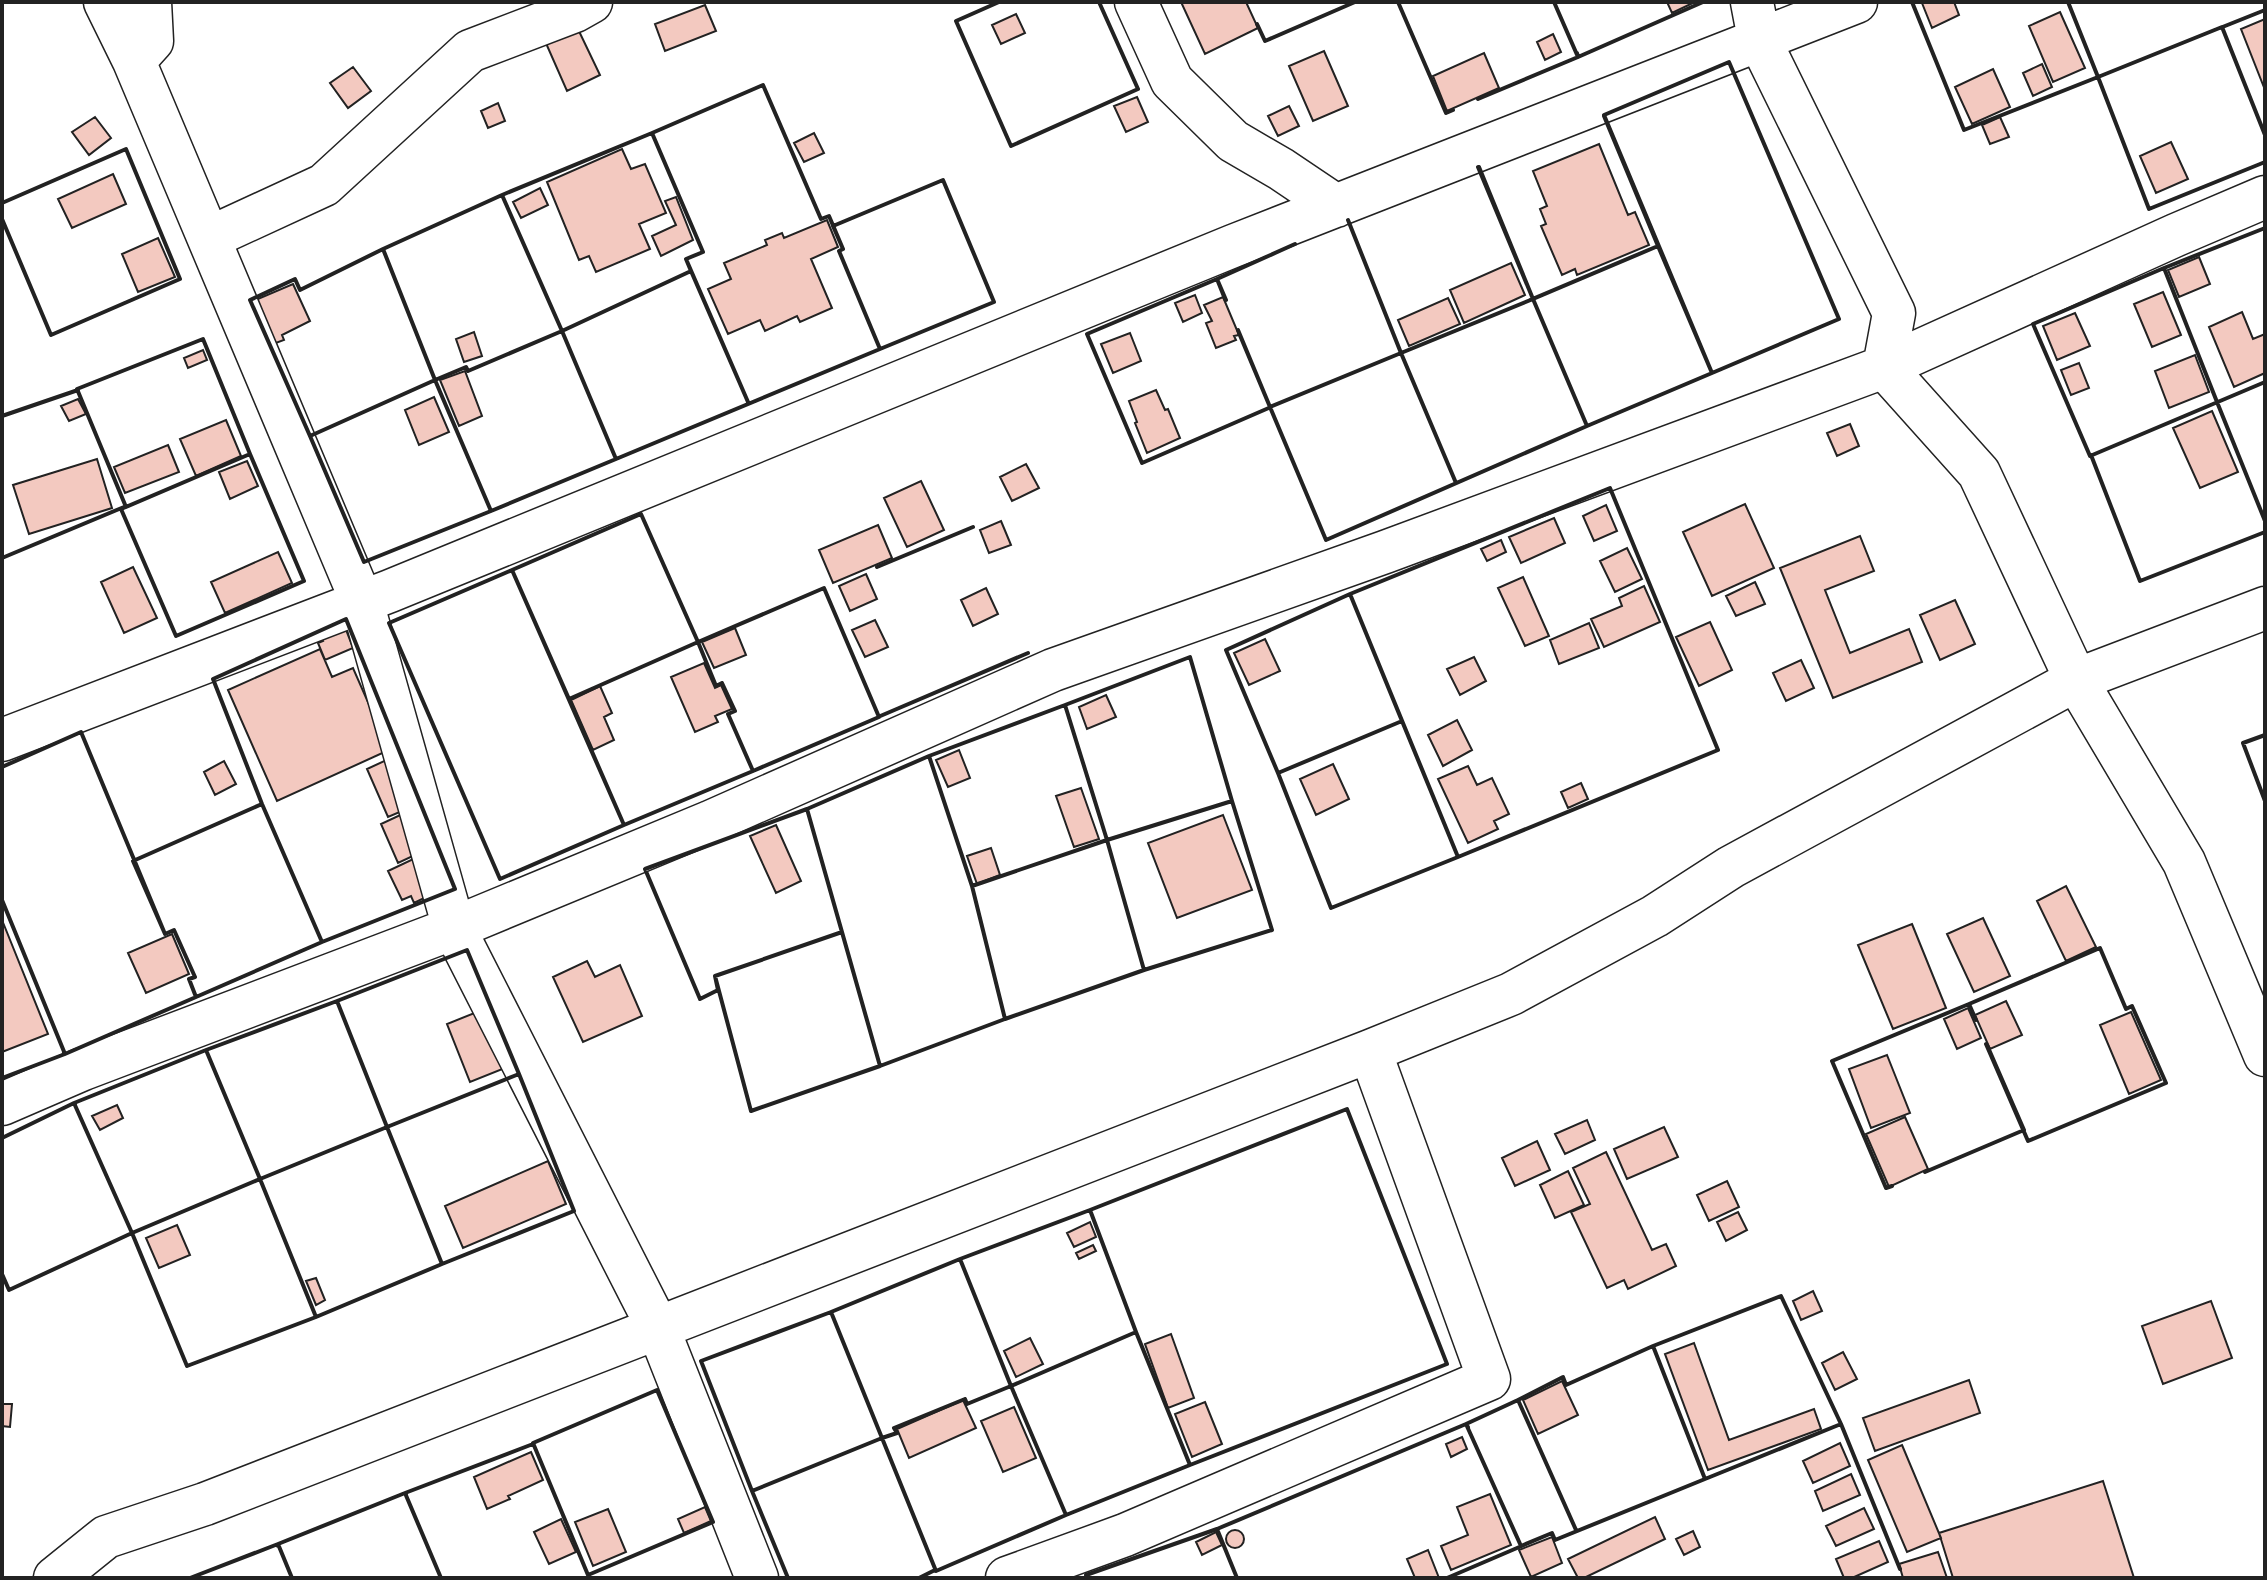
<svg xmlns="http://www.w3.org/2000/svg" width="2267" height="1580" viewBox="0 0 2267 1580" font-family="Bitter,serif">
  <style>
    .building { fill: #f3c9c0; stroke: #222; stroke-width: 2 }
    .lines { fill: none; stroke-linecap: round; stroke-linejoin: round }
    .minor-casing { stroke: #222; stroke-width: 45 }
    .minor { stroke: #fff; stroke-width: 42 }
    .wall { stroke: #222; stroke-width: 4 }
  </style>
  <rect width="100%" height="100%" fill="#fff"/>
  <path class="building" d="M1181,2h65l12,26 -53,26z
    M1667,2h28l-23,11z
    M1924,2h30l5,13 -27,13 -10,-25z
    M705,5l11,26 -51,20 -10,-27z
    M2060,12l25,56 -32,14 -24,-56z
    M1016,14l9,19 -24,11 -9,-19z
    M2265,19v71l-24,-61z
    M577,27l23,48 -33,16 -22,-50z
    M1553,34l8,18 -16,8 -8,-18z
    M1324,51l24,55 -35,15 -24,-55z
    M1484,53l15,35 -52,23 -14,-35z
    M2042,64l10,23 -19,9 -10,-23z
    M353,67l18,24 -23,17 -18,-25z
    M1993,69l17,38 -38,17 -17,-37z
    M1137,97l11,25 -22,10 -12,-26z
    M498,103l7,18 -17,7 -7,-17z
    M1289,106l10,20 -21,10 -10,-20z
    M95,117l16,21 -22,17 -17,-23z
    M2000,117l9,20 -19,7 -8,-19z
    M814,133l10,20 -20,9 -10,-19z
    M2171,142l17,37 -32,14 -16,-37z
    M1599,144l29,71 7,-3 14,33 -72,30 -2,-6 -13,6 -21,-49 5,-2 -6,-15 7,-3 -14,-35z
    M622,149l9,20 14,-5 21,49 -27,11 11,25 -54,23 -7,-16 -10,4 -32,-78z
    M113,174l13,30 -54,24 -14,-29z
    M540,188l8,17 -27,13 -8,-16z
    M676,197l17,43 -32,16 -9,-20 24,-11 -11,-24z
    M827,220l11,27 -27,12 21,49 -32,14 -3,-6 -32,15 -5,-11 -32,14 -20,-45 23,-10 -7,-16 43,-18 -2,-5 17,-7 2,5z
    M158,238l17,39 -37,15 -16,-38z
    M2199,257l11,27 -31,13 -11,-27z
    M1511,263l14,32 -61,28 -14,-33z
    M293,284l17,37 -28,14 2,5 -11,4 -20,-43z
    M2163,292l18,43 -29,12 -18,-43z
    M1195,295l7,18 -19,9 -8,-19z
    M1223,297l16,38 -5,1 2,4 -20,8 -10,-25 6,-2 -8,-16z
    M1448,298l12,26 -51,22 -11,-26z
    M2242,312l11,27 12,-5v39l-31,14 -25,-60z
    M2075,313l15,33 -33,14 -14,-34z
    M474,332l8,24 -18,6 -8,-23z
    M1130,333l11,28 -28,12 -12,-29z
    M203,350l4,10 -19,8 -4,-10z
    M2195,355l14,37 -40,16 -14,-37z
    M2079,363l10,25 -18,7 -10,-25z
    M465,371l17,45 -23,10 -19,-46z
    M1156,390l9,20 3,-1 12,29 -33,15 -12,-30 2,-1 -8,-21z
    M434,397l15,35 -30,13 -14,-35z
    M78,399l8,15 -17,7 -8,-15z
    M2212,411l26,61 -38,16 -27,-60z
    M226,420l15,36 -45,20 -16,-37z
    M1850,424l9,22 -22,10 -10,-23z
    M168,445l11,27 -54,21 -11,-26z
    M97,459l15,49 -83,26 -16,-49z
    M247,461l11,25 -28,13 -11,-27z
    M1026,464l13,24 -27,13 -12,-24z
    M921,481l23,49 -37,17 -23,-49z
    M1745,504l29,64 -62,28 -29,-64z
    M1606,505l11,26 -23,10 -11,-25z
    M1554,518l11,25 -44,20 -12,-26z
    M1001,521l10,24 -22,8 -9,-23z
    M878,525l14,33 -59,25 -14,-33z
    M1860,536l14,35 -49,19 25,63 59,-24 13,33 -89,36 -53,-130z
    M1501,540l5,12 -19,9 -6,-12z
    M1627,548l15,31 -27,13 -15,-31z
    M278,552l14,31 -67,30 -14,-31z
    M133,567l24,51 -33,15 -23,-51z
    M866,574l11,25 -27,12 -11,-25z
    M1523,577l26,59 -24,10 -27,-58z
    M1755,582l10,22 -29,12 -10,-20z
    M1644,586l16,36 -56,25 -13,-28 31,-13 -3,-8z
    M986,588l12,26 -25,12 -12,-26z
    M1955,600l20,44 -35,16 -20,-45z
    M875,620l13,27 -23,10 -13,-27z
    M343,622l10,26 -28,12 -7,-17 5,-2 -4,-8z
    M1710,622l22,48 -33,16 -23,-49z
    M1589,623l10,25 -40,16 -9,-24z
    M735,628l11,27 -32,13 -12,-26z
    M1265,639l15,32 -31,14 -15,-32z
    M320,649l12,28 21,-9 36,82 -112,51 -49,-111z
    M1474,657l12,24 -26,14 -13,-26z
    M1801,660l13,28 -28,13 -13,-28z
    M704,663l11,25 6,-3 11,24 -17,7 3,6 -23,10 -24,-55z
    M600,686l12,27 -8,4 10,23 -21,10 -22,-50z
    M1106,695l10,22 -29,12 -8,-22z
    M1457,720l15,30 -29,16 -15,-31z
    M959,750l11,28 -22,9 -12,-27z
    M393,757l21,49 -26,11 -21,-48z
    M224,761l12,23 -21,11 -11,-23z
    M1333,764l16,35 -33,16 -16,-36z
    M1468,766l9,19 15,-7 17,36 -15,7 4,8 -30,14 -30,-64z
    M1581,783l7,16 -20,9 -7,-16z
    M1081,788l18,51 -25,8 -18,-51z
    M413,809l17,39 -32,15 -17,-39z
    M1223,815l29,75 -75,28 -29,-75z
    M776,825l25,56 -25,12 -26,-57z
    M991,848l9,27 -23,9 -10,-28z
    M428,852l17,36 -31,15 -3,-7 -9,4 -14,-29z
    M2066,886l30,61 -30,14 -29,-60z
    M1983,918l27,58 -36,16 -27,-58z
    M2,920l46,114 -46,18z
    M1912,924l34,84 -53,21 -35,-84z
    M172,934l17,40 -43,19 -18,-40z
    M587,961l8,16 25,-12 22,51 -59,26 -30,-65z
    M2006,1001l16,34 -32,14 -15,-34z
    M1968,1008l13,30 -24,11 -13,-30z
    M482,1010l23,58 -35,14 -23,-58z
    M2131,1012l30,68 -32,14 -29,-69z
    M1887,1055l23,58 -39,15 -22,-59z
    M117,1105l6,13 -23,12 -8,-14z
    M1905,1117l23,52 -39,18 -23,-53z
    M1587,1120l8,20 -30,14 -10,-20z
    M1664,1127l14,30 -51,22 -13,-30z
    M1537,1141l13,29 -35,16 -13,-28z
    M1606,1152l46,98 14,-6 10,22 -48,23 -4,-9 -17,8 -36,-76 19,-8 -17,-36z
    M548,1161l18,43 -103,44 -18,-42z
    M1568,1171l16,34 -29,13 -15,-33z
    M1727,1181l12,26 -30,14 -12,-26z
    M1738,1212l9,18 -21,11 -9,-19z
    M1090,1222l6,15 -22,10 -7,-14z
    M177,1225l13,30 -31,13 -13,-30z
    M1093,1245l3,6 -17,8 -3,-6z
    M316,1278l9,22 -9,5 -10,-24z
    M1813,1291l9,20 -21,9 -8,-19z
    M2211,1301l21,57 -69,26 -21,-58z
    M1171,1334l23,64 -26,10 -23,-64z
    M1030,1338l13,26 -27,13 -12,-26z
    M1694,1343l35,97 85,-31 7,20 -113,41 -43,-116z
    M1843,1352l14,27 -22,11 -13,-27z
    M1969,1380l11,33 -105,38 -12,-33z
    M1562,1381l16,34 -40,19 -15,-34z
    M963,1400l13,28 -67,30 -12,-29z
    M1205,1402l17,42 -30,13 -17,-43z
    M2,1404h10l-2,23 -8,-1z
    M1014,1407l22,51 -33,14 -22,-51z
    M1462,1437l5,12 -16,8 -5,-13z
    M1840,1443l10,23 -37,17 -10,-22z
    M1902,1445l39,93 -34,14 -39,-92z
    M531,1452l12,28 -35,16 2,3 -23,10 -13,-32z
    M1851,1474l9,21 -37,16 -8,-20z
    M2103,1481l31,97h-181l-14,-45z
    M1490,1494l21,51 -60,25 -10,-24 27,-11 -11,-28z
    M705,1507l6,14 -27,12 -6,-14z
    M1864,1508l10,21 -38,17 -10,-20z
    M608,1509l18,43 -33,14 -18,-44z
    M1655,1517l10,22 -81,39h-6l-10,-19z
    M561,1519l15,33 -27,12 -15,-32z
    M1226 1539a9 9 0 1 1 18 0a9 9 0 1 1-18 0Z
    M1693,1531l7,16 -16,8 -8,-16z
    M1216,1532l6,13 -20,10 -6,-13z
    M1552,1537l10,26 -31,14 -12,-27z
    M1879,1541l9,21 -36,16h-8l-8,-19z
    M1428,1550l11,28h-24l-8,-19z
    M1938,1552l9,26h-44l-4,-14z"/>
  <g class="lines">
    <g class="minor-casing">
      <path id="minor" d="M105,2l29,59 228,541 92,326 204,400 99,250
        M1136,2l36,79 61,60 48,28 55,37
        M1752,2l7,37 135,274 -10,54 95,106 97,207 108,182 81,193
        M134,61l18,-20 -2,-39
        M209,238l115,-53 146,-134 105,-40 16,-9
        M2,740l388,-149 843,-345 623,-244
        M2,1104l81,-35 371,-141 256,-106 343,-152 332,-118 499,-185 292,-132 89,-38
        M55,1578l51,-41 99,-33 1165,-453 141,-57 144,-78 76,-49 345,-187 189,-72
        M1007,1578l118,-43 364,-156 -119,-328"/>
    </g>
    <use href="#minor" class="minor"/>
    <path class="wall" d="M999,2l-43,19 55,125 127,-57 -39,-87
      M1398,2l48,111 7,-3
      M1912,2l52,128 134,-53 -30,-75
      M1257,24l8,17 90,-39
      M2220,28l45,-18
      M1577,53l1,4 125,-55
      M1729,62l110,257 -127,54 -108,-258z
      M1478,99l100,-42 -24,-55
      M652,133l51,119 -17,7 5,12 -129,60 -60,-136z
      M2265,135l-43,-108 -124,50 51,132 116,-47
      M1478,167l55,132
      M1479,167l54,132
      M943,180l51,122 -114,47 -41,-98 4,-2 -10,-23z
      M502,195l60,136 -94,40 -2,-4 -31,13 -52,-131z
      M2,203l124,-54 54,130 -129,56 -49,-116
      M1348,220l53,133
      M1658,246l54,127 -125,53 -54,-127z
      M383,249l52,131 -125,56 -60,-136 45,-21 5,11z
      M2164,268l101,-40
      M1225,299l-8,-20 78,-35
      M1226,300l-9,-21 -130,55 55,129 129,-56
      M1530,300l128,-54 -54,-130
      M1238,330l32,77
      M562,331l54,128 -125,52 -56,-131 31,-13 2,4z
      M1239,333l31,74
      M203,339l47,115 -124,53 -49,-118z
      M435,380l56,131 -127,51 -54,-126z
      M748,402l-62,-143 17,-7 -51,-119 111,-48 58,134 8,-3 14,33 -4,2 41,98 -264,110 -54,-128 129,-60 57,131
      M2217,402l-53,-134 -131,56 57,132 175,-74
      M2217,402l48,119
      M2,416l76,-26
      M250,454l54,127 -128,55 -55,-127z
      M2091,455l49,126 125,-49
      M1456,483l-55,-130 -131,54 56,133 261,-114 -54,-127 -132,54 55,130
      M1610,488l108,262 -260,107 -108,-263z
      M641,514l57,128 -129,57 -57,-129z
      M2,558l122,-51
      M877,567l96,-40
      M512,570l112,255 -124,54 -111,-256z
      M824,588l55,129 -126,54 -25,-57 7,-3 -13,-28 -6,3 -18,-44z
      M1350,594l52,127 -124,52 -52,-123z
      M346,619l109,270 -133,53 -60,-138 -49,-125z
      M698,642l18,44 6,-3 13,28 -7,3 25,57 -129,54 -55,-126z
      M1190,657l42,144 -125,39 -42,-135z
      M1065,705l42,135 -135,46 -43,-130z
      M878,717l150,-64
      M1402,721l56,136 -127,51 -53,-135z
      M2265,735l-22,8 22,58
      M929,756l43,130 33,133 -125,47 -73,-257z
      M2,767l79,-35 84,202 9,-4 21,47 -6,2 7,18 -131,57 -63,-154
      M1232,801l40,129 -128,40 -37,-130z
      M262,804l60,138 -126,55 -7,-18 6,-2 -21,-47 -9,4 -32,-73z
      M807,809l35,123 -127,44 3,14 -18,9 -55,-130z
      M1107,840l37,130 -139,49 -33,-133z
      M842,932l38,134 -129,45 -36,-135z
      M467,950l52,124 -132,53 -50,-126z
      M337,1001l50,126 -127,52 -54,-129z
      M1976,1020l-7,-16 131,-56 26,61 6,-3 34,77 -138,58 -42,-97
      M1987,1045l37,85
      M519,1074l55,137 -132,53 -55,-137z
      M2,1078l63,-24 -1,-1
      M1347,1109l100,255 -257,101 -54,-133 -46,-122z
      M387,1127l55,137 -126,53 -56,-138z
      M2,1138l72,-35 1,2
      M1925,1172l99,-42
      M260,1179l56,138 -129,49 -55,-133z
      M1892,1186l-6,2 -54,-127 137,-57 6,14
      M1090,1210l46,122 -125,54 -51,-127z
      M960,1259l51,127 -44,18 -2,-5 -71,29 3,5 -15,5 -51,-126z
      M2,1274l7,16 123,-57 128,-54 -54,-129 -132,53 58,130
      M1781,1296l60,128 -136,55 -52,-133z
      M831,1312l51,126 -130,53 -51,-130z
      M1136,1332l54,133 -124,50 -55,-129z
      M1011,1386l55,129 -130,56 -54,-133 15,-5 -3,-5 71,-29 2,5z
      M657,1390l56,132 -125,53 -55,-132z
      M1705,1479l136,-55 59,145
      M754,1490l-2,1 36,87
      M1576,1530l-58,-130 -52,24 55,122 31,-13 3,7 150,-61 -52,-133 -87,39 -3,-8 -45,23 58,130
      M190,1578l88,-34v2
      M292,1578l-14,-34 127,-51 1,2
      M441,1578l-36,-85 128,-49
      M919,1578l16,-8
      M1087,1578l-1,-3 131,-46 1,3
      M1237,1578l-20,-49 249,-105 2,3
      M1447,1578l77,-33"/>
  </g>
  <rect width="2267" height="1580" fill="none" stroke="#222222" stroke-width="8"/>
</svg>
